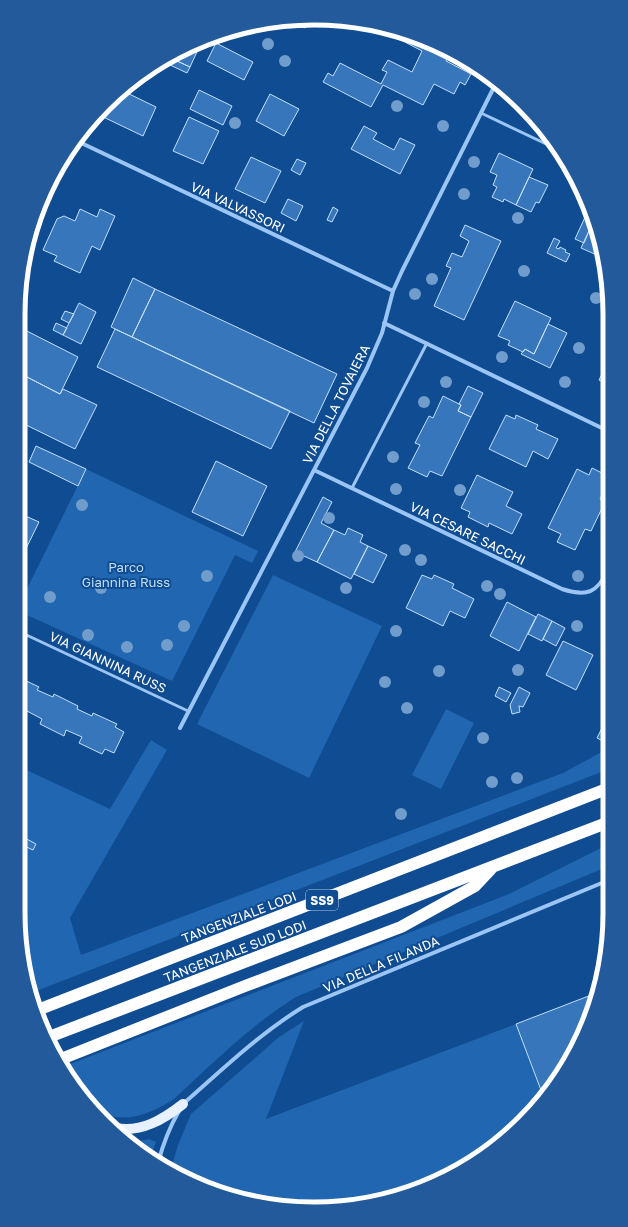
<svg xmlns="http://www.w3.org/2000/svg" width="628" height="1227" viewBox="0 0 628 1227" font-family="'Golos Text',sans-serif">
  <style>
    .green { fill: #2066b1 }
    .building { fill: #3776ba; stroke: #c2dffe }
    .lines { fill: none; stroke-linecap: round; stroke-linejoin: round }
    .lane { stroke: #9ac5f4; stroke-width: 3 }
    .street { stroke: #9ac5f4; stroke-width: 4 }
    .primary { stroke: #e7f1ff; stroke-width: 10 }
    .highway { stroke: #fff; stroke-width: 12 }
    .tree { fill: #719dcd }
    .labels { text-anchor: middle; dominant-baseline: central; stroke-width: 4; stroke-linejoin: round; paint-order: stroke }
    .shield { fill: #0f4c92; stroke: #b7c9de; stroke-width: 1 }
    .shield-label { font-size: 12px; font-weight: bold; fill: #fff }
    .street-label { font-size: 13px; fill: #fff; stroke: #0f4c92 }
    .park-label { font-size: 13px; fill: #c2dffe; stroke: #0f4c92 }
    .rim { fill: none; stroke: #fff; stroke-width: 5 }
  </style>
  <rect width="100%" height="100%" fill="#0f4c92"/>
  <path class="green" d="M86,469l172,82 -6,12 -17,-8 -63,126 -154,-70 1,-6z
    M273,575l109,51 -73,152 -112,-54z
    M446,709l28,14 -33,66 -29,-14z
    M151,740l16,10 -97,168 11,37 482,-182 46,-25v21l-578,224 -13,-80v-147l92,43z
    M609,844v22l-313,131c-45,28 -83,66 -122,102 -33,21 -66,30 -94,-5 -7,-8 -11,-19 -15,-28l444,-172z
    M304,1021l-38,98 250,-95 28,74 -35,37 -82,51 -93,22 -96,-9 -67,-30 7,-24 13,-31 88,-77z
    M149,1139l7,3 -6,17 -18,-16z"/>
  <path class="building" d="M309,19l-4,9 -16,-8z
    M402,32l43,17 6,3 -5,9 25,13 -6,11 -5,-3 -6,12 -20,-10 -11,21 -40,-20 -12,22 -48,-25 5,-9 5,3 7,-13 41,21 6,-12 -5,-2 6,-10 24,12 10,-21 -23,-12z
    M216,35l-3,7 -6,-3z
    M202,41l-12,26 -22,-10z
    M216,43l37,19 -9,18 -37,-19z
    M173,59l17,8 -3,6 -17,-8z
    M121,90l35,17 -13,29 -46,-22z
    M199,90l33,16 -9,19 -33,-16z
    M270,94l29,15 -15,27 -28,-15z
    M189,117l30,14 -16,33 -30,-13z
    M364,126l13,7 -4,6 21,11 6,-12 15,7 -15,29 -49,-25z
    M499,153l34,16 -17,36 -12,-6 -1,3 -11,-5 5,-10 -4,-2 4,-10 -7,-3z
    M251,157l30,14 -16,32 -30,-14z
    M297,159l9,4 -6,12 -9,-5z
    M529,177l19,8 -9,18 -3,-1 -5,10 -15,-7z
    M288,199l15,7 -7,15 -15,-8z
    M333,207l5,3 -6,12 -5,-2z
    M80,209l17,8 3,-8 15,7 -15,34 -8,-4 -12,27 -26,-12 3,-5 -14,-6 14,-31 7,-3 11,5z
    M586,215l6,2 1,5 -9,21 -9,-4z
    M593,222l8,30 -2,4 -18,-8z
    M465,225l36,16 -37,79 -30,-14 17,-38 -5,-2 6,-13 10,4 7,-16 -9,-5z
    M554,238l6,3 -4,7 3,1 1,-2 6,3 -1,2 5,2 -4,8 -19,-9z
    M133,278l22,11 -23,48 -21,-10z
    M155,289l182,85 -23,49 -182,-86z
    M515,301l36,17 -17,36 -9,-5 -2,3 -15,-7 2,-4 -12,-5z
    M79,303l17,9 -15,32 -18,-9z
    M65,311l9,3 -5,9 -8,-4z
    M56,323l11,5 -4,7 -10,-5z
    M548,324l19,9 -17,35 -29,-14 4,-5 9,5z
    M19,327l59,30 -18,37 -35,-18 -6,13z
    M115,329l175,82 -19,38 -174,-82z
    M608,362v22l-9,-4z
    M25,376l35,18 3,-5 34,16 -22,44 -57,-28 1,-32z
    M468,386l15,7 -12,24 -13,-6 3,-6 -2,-1z
    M443,396l18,9 -3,6 13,6 -29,59 -12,-5 -3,6 -19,-9 12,-23 -5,-2 14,-27 4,2z
    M506,415l9,4 1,-4 22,10 -2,4 22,10 -10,20 -15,-8 -7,16 -37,-18z
    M36,446l50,23 -8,17 -49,-24z
    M216,461l51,25 -24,50 -51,-24z
    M592,468l16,8v7l-8,16 5,3 -14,29 -6,-2 -10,21 -18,-8 4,-8 -13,-6 29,-59 12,6z
    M477,475l36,17 -7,14 16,8 -10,20 -23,-11 -1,4 -20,-10 2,-5 -9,-4z
    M323,497l9,5 -11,21 13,7 -17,32 -22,-10z
    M21,514l18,8 -21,43v-45z
    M348,528l15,7 -3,7 8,4 -17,33 -34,-17 17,-32 11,5z
    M368,546l19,9 -14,28 -19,-9z
    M422,575l10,4 2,-4 20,9 -2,4 22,11 -9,19 -15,-7 -7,15 -37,-18z
    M507,602l29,15 -17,34 -29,-15z
    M538,614l14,7 -10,20 -14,-7z
    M552,621l13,7 -9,18 -13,-7z
    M563,641l30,14 -17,35 -30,-15z
    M18,677l21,10 -2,3 16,7 1,-3 24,12 -1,3 15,7 1,-3 24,11 -2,3 9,5 -10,21 -9,-4 -3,5 -23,-11 3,-6 -16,-7 -2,6 -24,-12 2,-5 -15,-8 -2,6 -7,-3z
    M499,687l12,6 -5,9 -11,-6z
    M519,687l11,6 -7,14 -4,-1 1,6 -8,2 -2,-9z
    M602,728l7,4v3l-4,7 -8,-4z
    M23,837l13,7 -3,6 -13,-6z
    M599,992l-20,52 -30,49 -5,5 -28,-74z"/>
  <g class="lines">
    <path class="lane" d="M481,113l80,38
      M352,488l75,-145
      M18,631l170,80"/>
    <path class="street" d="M75,140l318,151
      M384,323l224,108
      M314,470l248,119c25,8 35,4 46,-19
      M180,728l187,-360 15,-35 11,-42 9,-20 94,-188
      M183,1104c39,-34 76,-70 120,-97l306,-127
      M158,1163c5,-19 11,-35 21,-52"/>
    <path class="primary" d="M116,1128c25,5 48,-9 67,-24"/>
    <path class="highway" d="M35,1011l574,-223
      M49,1037l560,-215
      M61,1059l184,-73 156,-59 74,-41 16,-17"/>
  </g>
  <g class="tree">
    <circle cx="268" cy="44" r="6"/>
    <circle cx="285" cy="61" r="6"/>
    <circle cx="397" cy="106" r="6"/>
    <circle cx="235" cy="123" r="6"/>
    <circle cx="443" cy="126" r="6"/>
    <circle cx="474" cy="162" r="6"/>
    <circle cx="464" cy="194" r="6"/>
    <circle cx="518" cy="218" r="6"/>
    <circle cx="524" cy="271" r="6"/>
    <circle cx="432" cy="279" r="6"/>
    <circle cx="415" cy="294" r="6"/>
    <circle cx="596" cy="298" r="6"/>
    <circle cx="579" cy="348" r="6"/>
    <circle cx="502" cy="357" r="6"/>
    <circle cx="446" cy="382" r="6"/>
    <circle cx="565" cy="382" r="6"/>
    <circle cx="424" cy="402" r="6"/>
    <circle cx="393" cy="457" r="6"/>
    <circle cx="396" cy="489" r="6"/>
    <circle cx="460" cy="490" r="6"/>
    <circle cx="82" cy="505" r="6"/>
    <circle cx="329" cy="518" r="6"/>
    <circle cx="405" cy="550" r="6"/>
    <circle cx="298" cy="556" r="6"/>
    <circle cx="421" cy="560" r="6"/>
    <circle cx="207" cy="576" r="6"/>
    <circle cx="578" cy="576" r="6"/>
    <circle cx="487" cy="586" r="6"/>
    <circle cx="101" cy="588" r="6"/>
    <circle cx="346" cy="588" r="6"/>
    <circle cx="500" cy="594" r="6"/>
    <circle cx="50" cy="597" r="6"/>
    <circle cx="184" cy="626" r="6"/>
    <circle cx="577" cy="626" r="6"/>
    <circle cx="396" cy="631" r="6"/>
    <circle cx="88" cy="635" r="6"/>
    <circle cx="167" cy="645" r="6"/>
    <circle cx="127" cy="647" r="6"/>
    <circle cx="518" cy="670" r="6"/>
    <circle cx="439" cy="671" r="6"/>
    <circle cx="385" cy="682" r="6"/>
    <circle cx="407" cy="708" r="6"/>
    <circle cx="483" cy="738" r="6"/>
    <circle cx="517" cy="778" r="6"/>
    <circle cx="492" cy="782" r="6"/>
    <circle cx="401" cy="814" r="6"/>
  </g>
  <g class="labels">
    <rect class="shield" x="306" y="890" width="32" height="20" rx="3"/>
    <g class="shield-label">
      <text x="322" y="900">SS9</text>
    </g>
    <g class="street-label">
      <text transform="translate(238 207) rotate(25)">VIA VALVASSORI</text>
      <text transform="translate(336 404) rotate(-63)">VIA DELLA TOVAIERA</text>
      <text transform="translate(468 533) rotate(26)">VIA CESARE SACCHI</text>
      <text transform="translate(108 662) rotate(25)">VIA GIANNINA RUSS</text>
      <text transform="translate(239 917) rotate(-21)">TANGENZIALE LODI</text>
      <text transform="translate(235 951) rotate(-21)">TANGENZIALE SUD LODI</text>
      <text transform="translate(381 964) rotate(-23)">VIA DELLA FILANDA</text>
    </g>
    <g class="park-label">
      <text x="126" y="567">Parco<tspan x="126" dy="15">Giannina Russ</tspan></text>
    </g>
  </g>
  <path d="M0 0H628V1227H0ZM314 25H314A289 289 0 0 1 603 314V913A289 289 0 0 1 314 1202H314A289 289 0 0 1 25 913V314A289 289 0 0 1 314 25Z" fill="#225a9b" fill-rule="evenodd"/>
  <path class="rim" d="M314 25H314A289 289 0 0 1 603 314V913A289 289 0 0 1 314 1202H314A289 289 0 0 1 25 913V314A289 289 0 0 1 314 25Z"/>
</svg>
